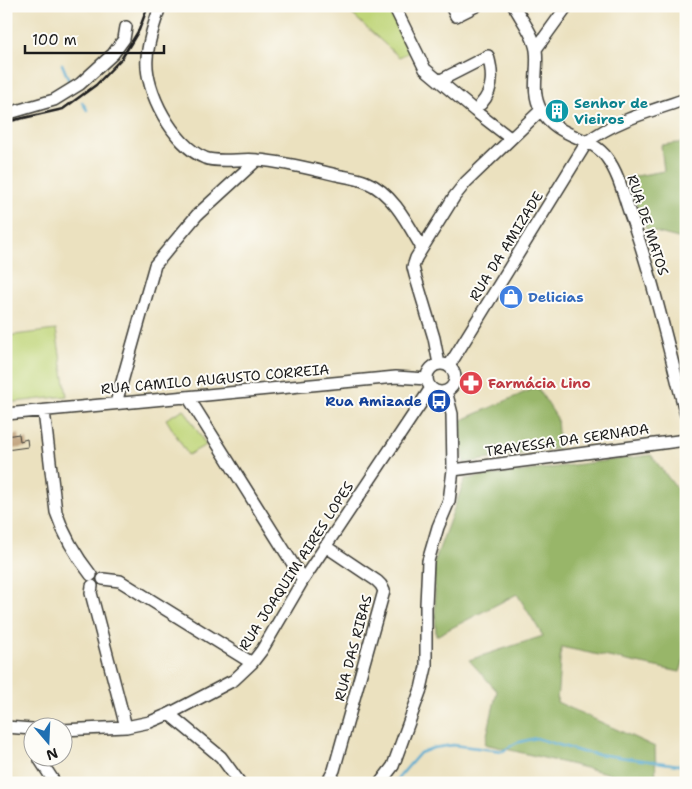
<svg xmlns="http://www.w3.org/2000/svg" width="692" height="789" viewBox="0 0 692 789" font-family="'Shantell Sans',sans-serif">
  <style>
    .green { fill: #c0d579; stroke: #6e784a }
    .forest { fill: #98b669; stroke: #5a6942 }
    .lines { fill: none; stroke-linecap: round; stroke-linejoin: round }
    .stream { stroke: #54a9d0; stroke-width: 2.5 }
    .building { fill: #bfa07a }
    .minor-casing { stroke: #3b3a34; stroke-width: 14 }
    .minor { stroke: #fff; stroke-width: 11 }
    .rail { stroke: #1c1c1c; stroke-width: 2.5 }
    .labels { text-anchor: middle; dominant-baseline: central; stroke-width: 4; stroke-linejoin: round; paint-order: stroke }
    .culture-label { font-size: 14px; font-weight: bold; fill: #0d838f; stroke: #fdfcf7; text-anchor: start }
    .street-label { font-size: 14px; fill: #1c1c1c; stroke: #fdfcf7 }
    .shop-label { font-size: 14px; font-weight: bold; fill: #366cbe; stroke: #fdfcf7; text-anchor: start }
    .health-label { font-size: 14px; font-weight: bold; fill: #be3a42; stroke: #fdfcf7; text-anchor: start }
    .transit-label { font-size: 14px; font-weight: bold; fill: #164399; stroke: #fdfcf7; text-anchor: end }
  </style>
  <rect width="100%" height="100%" fill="#fdfcf7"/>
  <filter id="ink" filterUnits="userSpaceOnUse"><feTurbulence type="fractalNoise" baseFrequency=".02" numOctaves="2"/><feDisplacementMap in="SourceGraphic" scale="10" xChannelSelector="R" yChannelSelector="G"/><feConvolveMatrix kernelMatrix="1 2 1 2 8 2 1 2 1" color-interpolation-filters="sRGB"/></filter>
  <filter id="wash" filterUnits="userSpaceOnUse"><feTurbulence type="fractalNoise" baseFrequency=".0096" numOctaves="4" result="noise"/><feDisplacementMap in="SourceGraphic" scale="20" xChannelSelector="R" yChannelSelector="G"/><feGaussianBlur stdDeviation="1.12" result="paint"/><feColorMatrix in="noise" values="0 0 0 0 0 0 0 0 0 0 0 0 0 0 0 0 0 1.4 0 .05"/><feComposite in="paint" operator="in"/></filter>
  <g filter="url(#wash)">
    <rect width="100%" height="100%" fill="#ebe1bf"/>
    <path class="green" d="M343,6h47l22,45 -13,6z
      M56,330l11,66 -61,7v-67z
      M184,409l22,36 -18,10 -22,-36z"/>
    <path class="forest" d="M686,142v98l-39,-10 -22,-52 39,-7 -3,-26z
      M537,387l20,31 2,30 -95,15 -4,-42z
      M651,455l35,46v153l-6,18 -119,-25 -4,55 98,45 1,36h-33l5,-5 -143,-34 12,-53 -28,-31 74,-24 -26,-42 -81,42 -2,-73 31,-84z"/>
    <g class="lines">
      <path class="stream" d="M62,64l7,17
        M82,102l5,8
        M394,783l26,-30 13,-5 20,-3 50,6 13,-8 20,-5 46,14 104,14"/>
    </g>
    <g id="blocks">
      <path class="building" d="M19,434l1,7 7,-2 1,8 -22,3v-14z"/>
    </g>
  </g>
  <g filter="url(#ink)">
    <use href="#blocks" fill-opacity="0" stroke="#3b3a34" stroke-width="1"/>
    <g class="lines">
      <g class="minor-casing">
        <path id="minor" d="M160,6c-5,17 -12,34 -13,52 -3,32 27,88 58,100 12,5 39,0 53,2 27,2 53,9 79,15 9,2 20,3 29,7 27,11 42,42 56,66
          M394,6l31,63 50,42 35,27
          M451,6l5,10 20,-10
          M514,6c7,13 20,29 22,44 3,20 -6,41 5,60 17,29 50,25 66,48 11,15 16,35 22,53 24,66 39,136 57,204
          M536,49l31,-43
          M439,81l49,-25c5,17 6,34 -7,48
          M6,114l48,-14 26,-16 33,-30 11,-15 2,-12
          M427 378a14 14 0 1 1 28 0a14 14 0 1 1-28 0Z
          M439,364l-5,-26 -19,-63 -2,-8 3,-9 38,-61 12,-15 75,-72
          M449,366l138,-224c29,-22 65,-31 99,-43
          M188,397l115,183
          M116,403l39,-138 42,-50 60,-55
          M44,411l12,101c8,24 20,44 35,63
          M6,414l390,-37 31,2
          M453,470l233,-30
          M325,546l52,35 4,4 3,6 -50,179 -7,13
          M103,579l17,2 132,82
          M92,586l-1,7 35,134
          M169,714l52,43 19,26
          M6,727l26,2
          M62,730l64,-3 24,-5 19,-8 65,-34 18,-17 10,-13 41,-70 128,-192
          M40,756v4l15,23
          M380,783l13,-17 28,-77 5,-22v-62l2,-44 10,-34 11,-26 4,-31 -1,-56 -6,-23"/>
      </g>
      <use href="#minor" class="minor"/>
      <path class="rail" d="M6,122l57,-13 33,-24 26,-27 17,-28 9,-24"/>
    </g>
  </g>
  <defs>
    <g id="building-disc" transform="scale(1.25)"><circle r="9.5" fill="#0f9aa8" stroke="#fdfcf7"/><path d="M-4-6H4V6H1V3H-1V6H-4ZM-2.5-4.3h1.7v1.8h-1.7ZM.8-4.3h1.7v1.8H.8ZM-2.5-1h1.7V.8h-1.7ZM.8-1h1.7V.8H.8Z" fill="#fff"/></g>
    <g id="shop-disc" transform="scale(1.25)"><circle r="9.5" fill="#3f7fe0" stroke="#fdfcf7"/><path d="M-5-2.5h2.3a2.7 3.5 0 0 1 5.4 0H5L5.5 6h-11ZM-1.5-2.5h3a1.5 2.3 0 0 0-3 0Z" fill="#fff"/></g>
    <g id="pharmacy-disc" transform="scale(1.25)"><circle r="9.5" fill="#e0444e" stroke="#fdfcf7"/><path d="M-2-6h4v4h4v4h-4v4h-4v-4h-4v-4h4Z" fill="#fff"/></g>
    <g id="bus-disc" transform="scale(1.25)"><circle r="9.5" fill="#1a4fb4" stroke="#fdfcf7"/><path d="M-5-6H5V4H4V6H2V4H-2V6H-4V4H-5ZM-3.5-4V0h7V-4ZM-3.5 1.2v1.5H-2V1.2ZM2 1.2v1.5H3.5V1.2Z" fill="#fff"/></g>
  </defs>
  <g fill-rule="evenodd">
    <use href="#building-disc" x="557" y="111"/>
    <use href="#shop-disc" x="511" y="297"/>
    <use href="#pharmacy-disc" x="471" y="383"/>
    <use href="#bus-disc" x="439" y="401"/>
  </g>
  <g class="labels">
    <g class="culture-label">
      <text x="574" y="103">Senhor de<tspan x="574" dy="16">Vieiros</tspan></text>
    </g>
    <g class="street-label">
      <text transform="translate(648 225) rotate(72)">RUA DE MATOS</text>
      <text transform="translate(506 246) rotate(-58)">RUA DA AMIZADE</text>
      <text transform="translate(215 379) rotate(-5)">RUA CAMILO AUGUSTO CORREIA</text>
      <text transform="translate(567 440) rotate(-8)">TRAVESSA DA SERNADA</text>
      <text transform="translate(296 566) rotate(-57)">RUA JOAQUIM AIRES LOPES</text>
      <text transform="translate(353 648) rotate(-75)">RUA DAS RIBAS</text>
    </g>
    <g class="shop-label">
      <text x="528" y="297">Delicias</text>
    </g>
    <g class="health-label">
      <text x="488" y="383">Farmácia Lino</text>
    </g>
    <g class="transit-label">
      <text x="422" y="401">Rua Amizade</text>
    </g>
  </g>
  <rect width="692" height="789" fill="none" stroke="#fdfcf7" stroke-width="25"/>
  <g transform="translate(48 742) rotate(161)"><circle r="24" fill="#fdfcf7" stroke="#a3a29f"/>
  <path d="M0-4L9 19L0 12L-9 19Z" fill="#1f6fb2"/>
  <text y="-8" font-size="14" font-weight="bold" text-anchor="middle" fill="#1c1c1c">N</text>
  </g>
  <path d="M25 45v8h139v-8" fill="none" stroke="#1c1c1c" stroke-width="2.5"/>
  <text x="32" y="45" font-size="15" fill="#1c1c1c" stroke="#fdfcf7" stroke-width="4" paint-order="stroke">100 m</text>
</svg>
